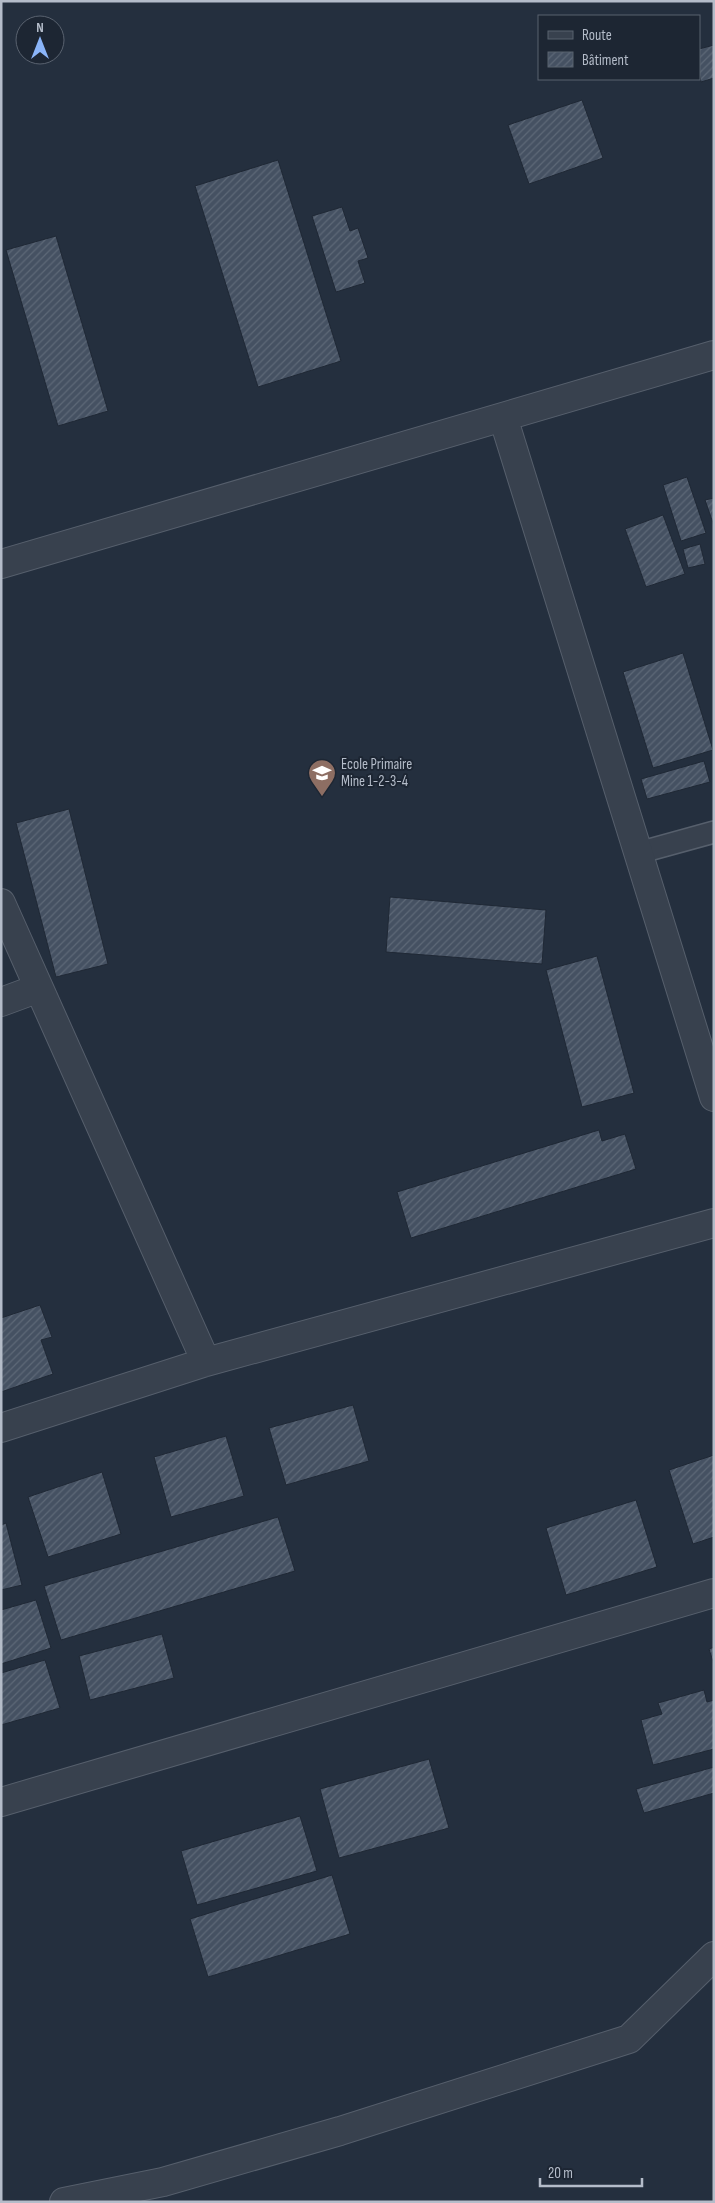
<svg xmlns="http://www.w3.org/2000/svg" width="715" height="2203" viewBox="0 0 715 2203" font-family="'Sofia Sans Condensed',sans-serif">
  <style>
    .building { fill: url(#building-hatch); stroke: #1f2835 }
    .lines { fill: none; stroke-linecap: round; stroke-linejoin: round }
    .service-casing { stroke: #565f6c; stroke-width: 24 }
    .minor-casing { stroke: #565f6c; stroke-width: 30 }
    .service { stroke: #38414e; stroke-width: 21 }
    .minor { stroke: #38414e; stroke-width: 28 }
    .labels { text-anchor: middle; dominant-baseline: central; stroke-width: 4; stroke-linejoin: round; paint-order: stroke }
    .poi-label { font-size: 15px; fill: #b4bcc9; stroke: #1d2633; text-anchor: start }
  </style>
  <defs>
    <pattern id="building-hatch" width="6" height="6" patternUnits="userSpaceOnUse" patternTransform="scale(1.25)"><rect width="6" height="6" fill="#455162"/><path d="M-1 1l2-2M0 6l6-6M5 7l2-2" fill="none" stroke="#5d6877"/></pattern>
  </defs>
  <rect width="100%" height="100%" fill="#242f3e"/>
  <path class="building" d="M714,45v33l-13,4 -2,-9v-24z
    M582,100l21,58 -74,26 -21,-59z
    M278,160l63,201 -83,26 -63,-201z
    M342,207l8,24 8,-3 10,30 -10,3 7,22 -29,9 -24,-76z
    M56,236l52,175 -50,15 -52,-176z
    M687,477l19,56 -25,8 -18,-56z
    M714,498v28l-9,-26z
    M663,515l22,59 -39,13 -21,-58z
    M700,544l5,20 -17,4 -5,-19z
    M683,653l30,97 -60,18 -30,-96z
    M704,761l6,21 -63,17 -6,-20z
    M69,809l39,155 -52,13 -40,-154z
    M390,897l156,13 -4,54 -156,-12z
    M597,956l37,137 -52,14 -36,-137z
    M599,1130l3,11 23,-7 11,35 -225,69 -14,-46z
    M40,1305l12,32 -11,3 12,34 -52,18v-74z
    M353,1405l16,56 -83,24 -17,-57z
    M226,1436l18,60 -73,21 -17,-60z
    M714,1455v82l-21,7 -24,-74z
    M102,1472l19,62 -73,23 -20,-60z
    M636,1500l21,67 -91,28 -20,-67z
    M278,1517l17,54 -234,69 -17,-54z
    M6,1523l16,62 -21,5v-65z
    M36,1600l15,48 -50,16v-54z
    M162,1634l12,44 -84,22 -11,-44z
    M714,1647v18l-5,-16z
    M45,1660l15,48 -59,17v-52z
    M704,1690l3,12 7,-2v49l-61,16 -12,-45 21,-6 -4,-11z
    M429,1759l20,69 -110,30 -19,-69z
    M714,1767v26l-70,20 -8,-24z
    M300,1816l17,55 -120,34 -16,-54z
    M332,1875l18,59 -142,43 -18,-58z"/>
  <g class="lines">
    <g class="service-casing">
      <path id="service" d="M638,853l76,-21"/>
    </g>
    <g class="minor-casing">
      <path id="minor" d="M503,417l211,680
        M1,564l713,-209
        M1,903l205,459
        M1,1002l38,-14
        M1,1428l205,-66 508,-139
        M1,1802l713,-209
        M64,2202l99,-20 177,-51 289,-92 85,-83"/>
    </g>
    <use href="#service" class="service"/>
    <use href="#minor" class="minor"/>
  </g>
  <defs>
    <g id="school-pin" transform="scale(1.4375)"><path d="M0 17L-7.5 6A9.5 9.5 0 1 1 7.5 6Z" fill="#8d6e63" stroke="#1d2633"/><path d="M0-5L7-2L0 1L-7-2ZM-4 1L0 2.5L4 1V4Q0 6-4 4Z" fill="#fff"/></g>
  </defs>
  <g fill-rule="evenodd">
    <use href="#school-pin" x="322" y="773"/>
  </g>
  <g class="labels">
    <g class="poi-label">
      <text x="341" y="764">Ecole Primaire<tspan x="341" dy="17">Mine 1-2-3-4</tspan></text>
    </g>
  </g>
  <rect width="715" height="2203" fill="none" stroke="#b4bcc9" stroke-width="5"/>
  <rect x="538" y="15" width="162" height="65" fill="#1d2633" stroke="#59626f"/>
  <rect x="548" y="31" width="25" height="8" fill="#38414e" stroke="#59626f"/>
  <text x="582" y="40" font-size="15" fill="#b4bcc9">Route</text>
  <rect x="548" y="52" width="25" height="15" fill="url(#building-hatch)" stroke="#59626f"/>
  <text x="582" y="65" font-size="15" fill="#b4bcc9">Bâtiment</text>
  <g transform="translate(40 40)"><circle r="24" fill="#1d2633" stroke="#59626f"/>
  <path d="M0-4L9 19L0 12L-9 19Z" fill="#8ab4f8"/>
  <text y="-8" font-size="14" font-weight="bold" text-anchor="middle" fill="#b4bcc9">N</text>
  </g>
  <path d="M540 2178v8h102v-8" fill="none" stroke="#b4bcc9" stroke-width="2.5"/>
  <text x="548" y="2178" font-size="15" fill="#b4bcc9" stroke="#1d2633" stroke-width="4" paint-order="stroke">20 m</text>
</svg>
